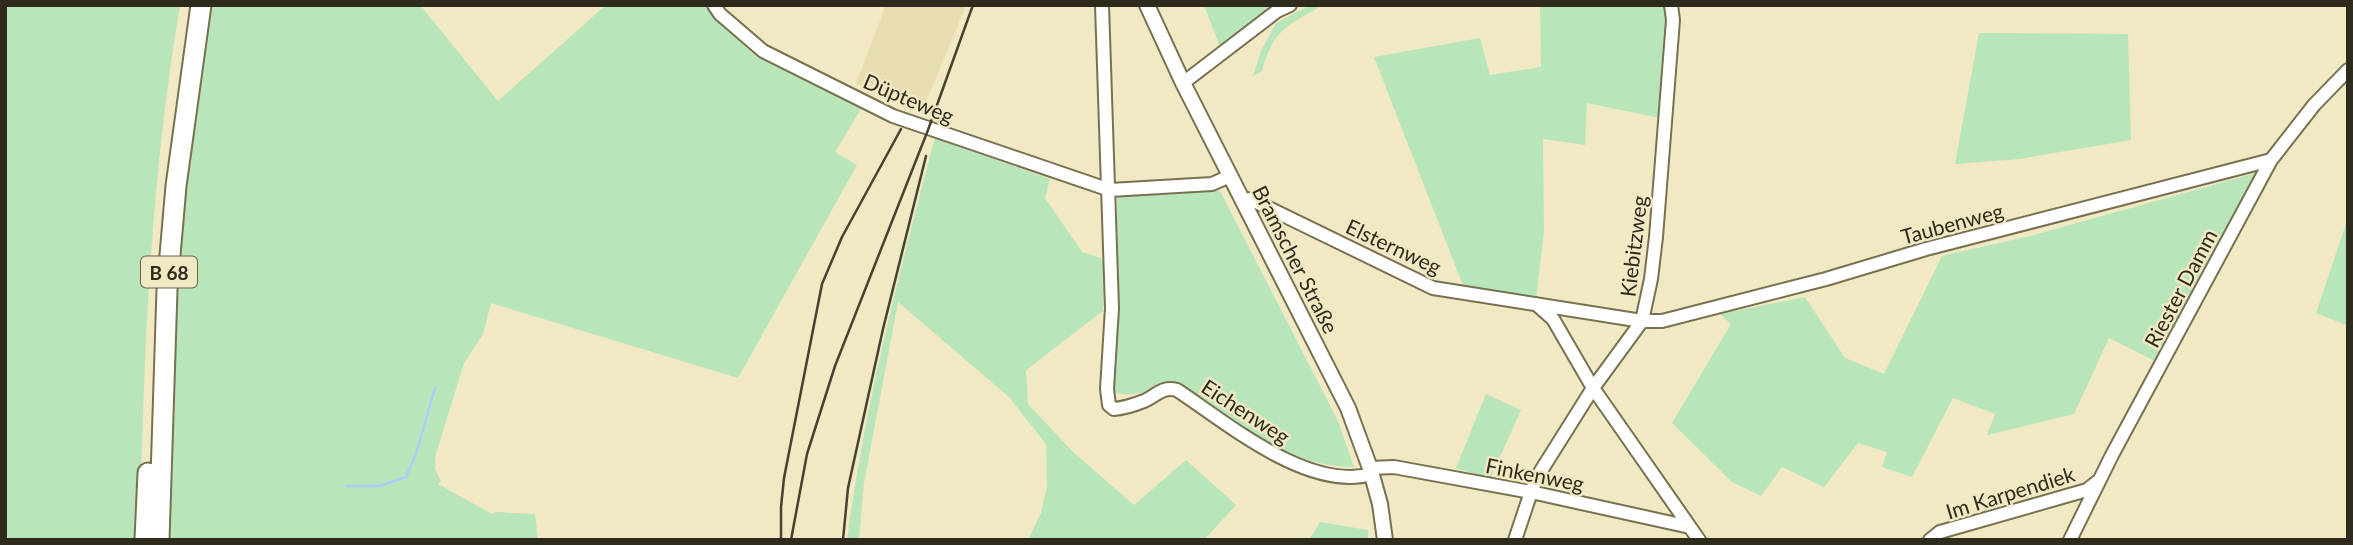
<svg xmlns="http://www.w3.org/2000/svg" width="2353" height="545" viewBox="0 0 2353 545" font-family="Lato,sans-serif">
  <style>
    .built { fill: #e7ddb0 }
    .green { fill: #b9e5ba }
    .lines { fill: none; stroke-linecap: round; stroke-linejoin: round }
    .stream { stroke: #adccf8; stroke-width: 2.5 }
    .minor-casing { stroke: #787150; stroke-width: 16 }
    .tertiary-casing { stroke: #787150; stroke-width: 18 }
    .trunk-casing { stroke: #787150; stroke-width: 23 }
    .minor { stroke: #fff; stroke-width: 12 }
    .tertiary { stroke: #fff; stroke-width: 14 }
    .trunk { stroke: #fff; stroke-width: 19 }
    .rail { stroke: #464131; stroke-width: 2.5 }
    .labels { text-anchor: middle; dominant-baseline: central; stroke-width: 5; stroke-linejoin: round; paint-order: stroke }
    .shield { fill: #f1e8c4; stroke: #68634e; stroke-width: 2 }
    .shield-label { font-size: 19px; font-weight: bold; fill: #2e2a1c }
    .street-label { font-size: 21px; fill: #2e2a1c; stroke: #f1e8c4 }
  </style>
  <rect width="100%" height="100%" fill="#f1e8c4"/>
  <path class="built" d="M886,5h80l-45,109 -65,-30z"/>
  <path class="green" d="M5,5h175c-30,177 -37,356 -40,535h-135z
    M205,5h215l78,96 108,-96h102l8,12 35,35 110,57 -26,43 22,13 -119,213 -247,-75 -8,31 -19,29 -29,94v12l6,12 -3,3 54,30 3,-2 40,2 3,26h-374l11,-262z
    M1204,5h67l-1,7 -50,35z
    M1310,5h13c-36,21 -50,24 -61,66l-9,5 8,-25 15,-28z
    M1540,5h128v8l-8,105 -73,-15 -2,42 -42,-6 1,92 -8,69 -72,-12 -90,-231 106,-19 10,37 51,-8z
    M1979,33l149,1 3,106 -112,19 -64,5z
    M935,137l26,7 -1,3 90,32 -5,19 37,54 22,7 -1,52 -77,59 2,34 44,47 62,54 52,-45 50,45 -32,35h-176l13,-27 6,-27 -1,-42 -37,-47 -111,-95 -34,181 -5,57h-12c18,-137 53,-270 88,-403z
    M2260,172l-103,190 -48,-24 -35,76 -87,21 8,-21 -42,-16 -41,79 -30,-10 5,-15 -29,-9 -34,44 -42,-20 -21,29 -29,-14 -60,-59 59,-99 -11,-10 85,-17 40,61 39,16 58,-118 88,-20z
    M1220,191l118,230 16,46c-66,1 -125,-49 -178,-83 -23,-1 -38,17 -61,8l-2,-4 5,-80 -1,-111z
    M2348,218v109l-2,-2 -30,-12z
    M1486,394l35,16 -31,69 -34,-11z
    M1320,522l48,8v10h-59z"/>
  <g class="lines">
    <path class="stream" d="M346,486h33l27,-9 10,-23 19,-66"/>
    <g class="minor-casing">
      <path id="minor" d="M714,5l6,9 43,37 130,65 217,74 102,-6 18,-8
        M1102,5l10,303 -5,81 2,16 5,4c10,-1 20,-4 30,-8 12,-5 18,-15 33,-11 50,33 131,102 195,84
        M1183,83l94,-72 13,-6
        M1243,201l7,-2 183,89 209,33h20l164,-42 100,-30 345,-89
        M1536,304l17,15 40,69 106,152
        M1370,468l24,-1 137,25 159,35
        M1515,540l16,-48 8,-18 54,-86 49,-67 9,-42 5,-42 17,-217 -2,-15
        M1930,540l10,-8 147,-42 10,-8
        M2070,540l42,-85 159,-295 43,-55 34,-35"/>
    </g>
    <g class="tertiary-casing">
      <path id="tertiary" d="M1147,5l36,78 165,325 22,60 10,36 5,36"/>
    </g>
    <g class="trunk-casing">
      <path id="trunk" d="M145,540l3,-67
        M159,540l8,-250 9,-104 25,-181"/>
    </g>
    <use href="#minor" class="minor"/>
    <use href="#tertiary" class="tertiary"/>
    <use href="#trunk" class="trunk"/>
    <path class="rail" d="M781,540v-33l3,-29 38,-194 20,-47 59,-108
      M791,540l16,-86 28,-88 93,-236 45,-125
      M843,540l5,-52 35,-159 43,-173"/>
  </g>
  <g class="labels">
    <rect class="shield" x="141" y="256.5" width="56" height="31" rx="5"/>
    <g class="shield-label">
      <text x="169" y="272">B 68</text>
    </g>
    <g class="street-label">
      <text transform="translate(909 98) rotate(23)">Düpteweg</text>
      <text transform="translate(1952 223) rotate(-15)">Taubenweg</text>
      <text transform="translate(1394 246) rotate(25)">Elsternweg</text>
      <text transform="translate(1633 246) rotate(-83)">Kiebitzweg</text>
      <text transform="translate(1296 259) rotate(63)">Bramscher Straße</text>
      <text transform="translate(2180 288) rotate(-62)">Riester Damm</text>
      <text transform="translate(1246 411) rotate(33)">Eichenweg</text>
      <text transform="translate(1535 474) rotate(11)">Finkenweg</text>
      <text transform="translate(2010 492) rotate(-17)">Im Karpendiek</text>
    </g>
  </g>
  <rect width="2353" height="545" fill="none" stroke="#2e2a1c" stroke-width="14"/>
</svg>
